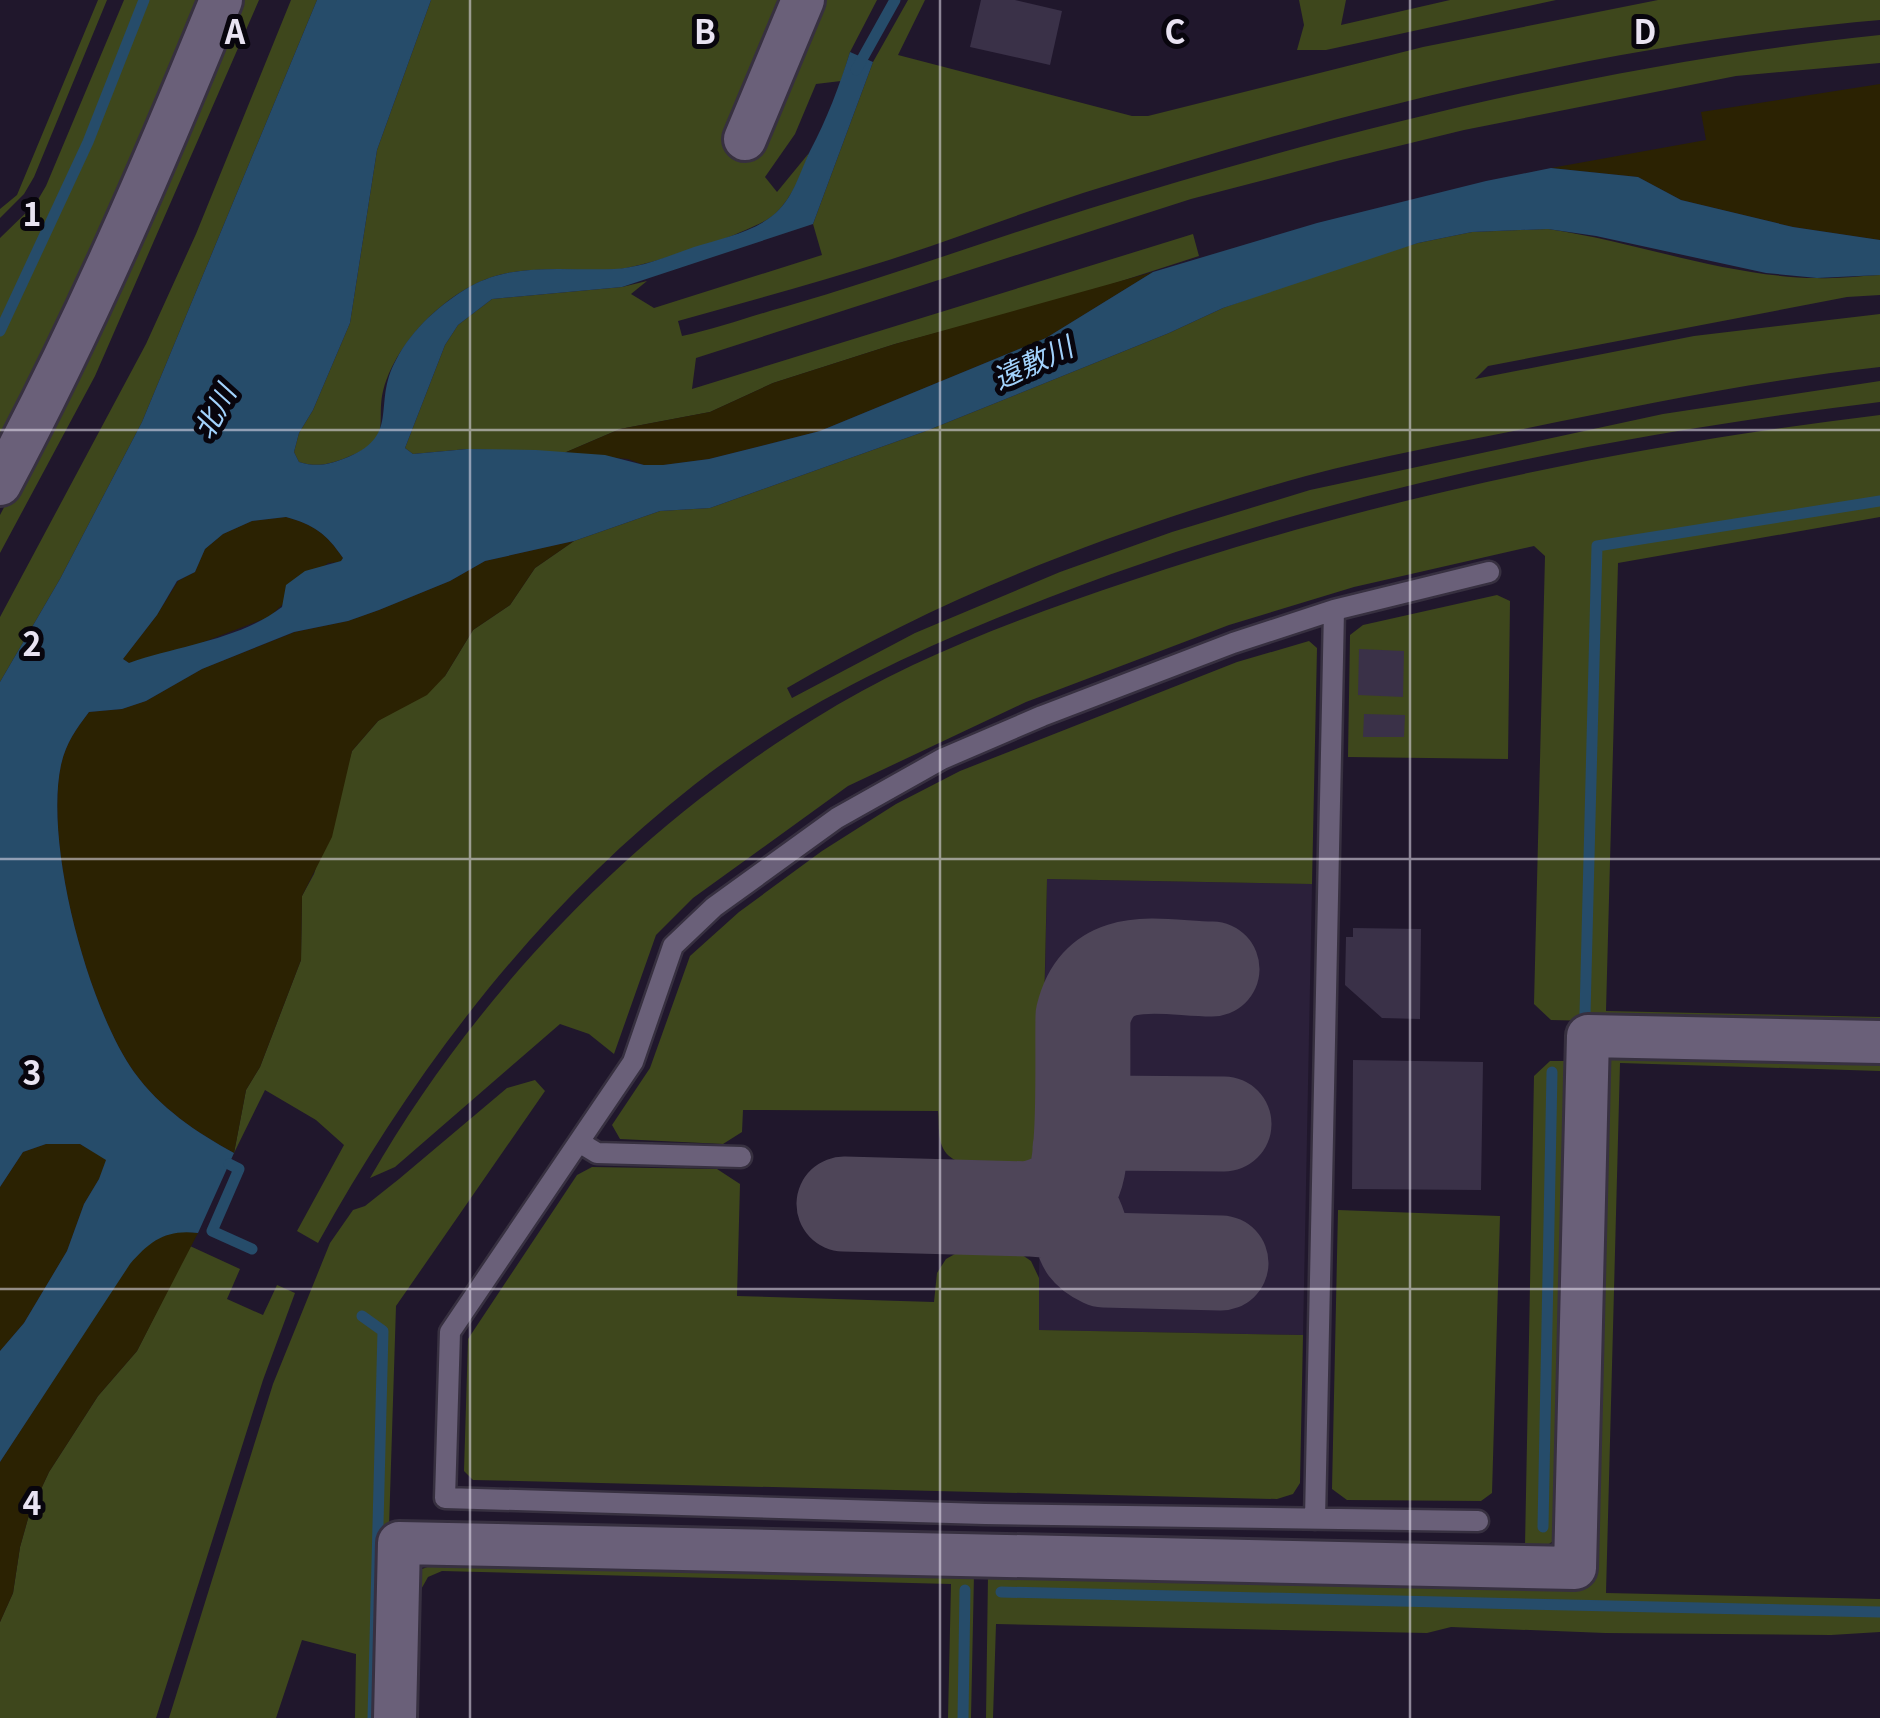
<svg xmlns="http://www.w3.org/2000/svg" width="1880" height="1718" viewBox="0 0 1880 1718" font-family="Georgia,'Noto Sans JP',serif">
  <style>
    .built { fill: #2b203a }
    .green { fill: #3e471c }
    .sand { fill: #2b2202 }
    .water { fill: #264c6a; fill-rule: evenodd }
    .lines { fill: none; stroke-linecap: round; stroke-linejoin: round }
    .stream { stroke: #264c6a; stroke-width: 11 }
    .taxiway { stroke: #4e4558; stroke-width: 95 }
    .building { fill: #3a3148 }
    .service-casing { stroke: #373040; stroke-width: 25 }
    .minor-casing { stroke: #373040; stroke-width: 48 }
    .service { stroke: #6a6079; stroke-width: 20 }
    .minor { stroke: #6a6079; stroke-width: 42 }
    .grid { fill: none; stroke: #e9e3f2; stroke-width: 2.5; stroke-opacity: 0.55 }
    .labels { text-anchor: middle; dominant-baseline: central; stroke-width: 10; stroke-linejoin: round; paint-order: stroke }
    .water-label { font-size: 28px; font-style: italic; fill: #a2d2fc; stroke: #08050d }
    .grid-label { font-size: 32px; text-anchor: middle; font-weight: bold; fill: #e9e3f2; stroke: #08050d; stroke-width: 10; stroke-linejoin: round; paint-order: stroke }
  </style>
  <rect width="100%" height="100%" fill="#20172c"/>
  <path class="built" d="M1047,879l265,5 -9,451 -265,-5z"/>
  <path class="green" d="M98,0h9l-73,177 -10,17 -24,24v-9l17,-14z
    M124,0h82l-206,453v-215l36,-35 10,-17z
    M237,0h22l-164,376 -95,177v-38l66,-125z
    M291,0h26l-175,422 -82,157 -60,103v-65l146,-273 50,-110z
    M431,0h446l-27,52 -9,29 -25,3 -21,50 -30,43 12,15 32,-39c-8,22 -16,43 -33,60 -19,19 -127,52 -156,56 -49,5 -97,-8 -143,14 -39,19 -76,57 -91,98 -15,41 14,57 -43,78 -17,6 -27,8 -44,3l-5,-10 5,-19 14,-23 37,-87 27,-173z
    M908,0h17l-27,55 234,61h16l275,-69 235,-47h222v20c-270,23 -539,92 -797,173 -65,21 -129,46 -194,67 -70,22 -140,41 -211,61l4,15c34,-7 69,-20 102,-29 103,-30 202,-66 304,-98 258,-80 523,-146 792,-174v28l-144,13 -272,54 -127,31 -146,38 -495,159 -4,31 501,-155 6,22 -124,40 -180,48 -122,39 -63,29 -90,17 -56,24 -97,-4 -54,5 -8,-6 40,-103 13,-20 34,-26 130,-12 25,-6 -16,13 23,14 168,-53 -9,-31 60,-162z
    M1299,0h47l-5,25 109,-25h106l-230,50h-29l7,-25z
    M1548,229c90,13 178,48 269,49 21,1 42,-2 63,-3v20l-33,2 -359,69 -13,13 219,-43 186,-22v53c-118,13 -235,37 -352,61 -74,15 -149,28 -222,48 -181,50 -358,117 -519,212l5,10 123,-65 145,-61 112,-40 138,-42 353,-76 217,-33v21c-296,36 -591,98 -868,210 -112,45 -222,98 -318,173 -157,123 -280,285 -376,458l-21,-12 47,-86 -28,-25 -51,-30 -31,63 12,-63 14,-23 41,-107 1,-64 12,-22 38,-123 26,-30 67,-45 28,-46 37,-25 25,-37 39,-27 86,-30 50,-3 216,-77 243,-98 54,-25 135,-48 60,-17 54,-11z
    M1880,415v102l-262,46 -12,448 274,6v11l-329,-8 -17,-16 11,-448 -11,-10 -180,41 -125,38 -203,77 -178,84 -155,112 -37,37 -42,119 -25,-20 -29,-10 -165,143 -25,11c107,-186 262,-346 444,-459 96,-61 209,-102 316,-138 243,-82 495,-135 750,-166z
    M1497,595l13,6 -2,158 -160,-2 2,-122 13,-10z
    M1309,641l8,7 -5,236 -265,-5 -6,264c-4,7 -7,15 -14,19 -17,10 -63,8 -78,-6 -13,-12 -9,-30 -11,-45l-195,-1 -1,22 -19,12 -103,-5 -8,-14 38,-57 40,-112 49,-44 83,-61 74,-47 64,-33 277,-109z
    M1615,1051l265,7v13l-260,-8 -14,530 274,6v33l-49,3 -226,-2 -154,-6 -24,6 -431,-9 -3,94h-7l2,-143 602,9 12,-521z
    M1550,1061h23l-13,476 -16,10 -19,-1 9,-470z
    M535,1080l10,11 -149,215 -13,412h-28l1,-64 -54,-14 -26,78h-107l104,-334 57,-141 23,-33 12,-4 34,-27 108,-91z
    M592,1167l125,2 23,15 -3,112 197,6 3,-29 9,-14 16,-9h53l16,11 8,17v52l264,5 -3,148 -7,11 -16,5 -804,-19 -9,-9 4,-132 109,-164z
    M1338,1210l162,6 -8,277 -11,8 -134,-1 -15,-11z
    M190,1246l50,23 -13,30 36,16 14,-30 18,8 -32,87 -107,338h-156v-96l13,-29 7,-46 9,-32 20,-43 49,-76 39,-45z
    M438,1563l536,11 -3,144h-23l3,-134 -509,-13 -14,6 -9,16 -3,125h-10l7,-133 9,-16z"/>
  <path class="sand" d="M1880,84v156l-87,-13 -112,-27 -43,-23 -87,-9 155,-28 -5,-28z
    M1153,272l-107,66 -226,93 -111,28 -45,6h-20l-16,-6 -64,-6 56,-24 90,-17 63,-29 122,-39z
    M286,517c28,8 40,16 57,41l-2,4 -13,1 -59,54 -68,26 -72,20 -6,-4 34,-44 21,-34 17,-9 10,-23 18,-15 29,-13z
    M574,541l-39,27 -25,37 -37,25 -28,46 -18,19 -49,26 -26,30 -20,86 -30,59 -1,64 -41,107 -14,23 -12,63c-38,-21 -74,-45 -100,-81 -46,-65 -90,-228 -73,-307 5,-22 15,-36 28,-53l33,-3 24,-8 56,-32 93,-37 53,-11 31,-11 71,-29 35,-20z
    M46,1144h34l27,15 -8,20 -15,25 -17,47 -43,72 -24,28v-164l23,-35z
    M179,1231l19,2 -61,118 -39,45 -49,76 -20,43 -9,32 -7,46 -13,29v-160l129,-198 23,-24z"/>
  <path class="water" d="M317,0h114l-54,150 -27,173 -37,87 -14,23 -5,19 5,10c17,5 28,3 44,-3 60,-22 28,-54 53,-99 16,-31 45,-57 75,-74 44,-24 94,-15 143,-17 27,-1 54,-13 80,-22 25,-8 57,-14 78,-31 21,-16 27,-42 38,-65 17,-32 29,-64 40,-99l23,10 -60,162 -191,63 -130,12 -34,26 -13,20 -40,103 8,6 54,-5 69,1 69,5 39,10h19l46,-6 111,-28 226,-93 107,-66 164,-49 169,-42 65,-13 87,9 43,23 112,27 87,13v35l-63,3 -51,-5 -170,-37 -48,-7 -76,3 -54,11 -195,65 -54,25 -243,98 -216,77 -50,3 -86,30 -89,20 -35,20 -71,29 -31,11 -54,11 -92,37 -56,32 -24,8 -33,3c-13,17 -23,31 -28,53 -17,79 27,242 73,307 26,36 62,60 100,81l-36,80c-32,-4 -48,8 -68,31l-130,198v-111l24,-28 43,-72 17,-47 15,-25 7,-19 -26,-16h-34l-23,8 -23,35v-505l60,-103 82,-157zM286,517c28,8 40,16 57,41l-2,3 -36,10 -19,14 -4,22c-43,33 -102,38 -153,56l-6,-4 34,-44 20,-34 18,-9 10,-23 18,-15 29,-13z"/>
  <g class="lines">
    <path class="stream" d="M856,70l39,-70
      M0,331l88,-189 56,-142
      M1585,1014l12,-468 283,-45
      M229,1164l10,5 -27,62 40,18
      M362,1316l21,15 -10,387
      M1543,1527l9,-455
      M1001,1592l879,20
      M963,1718l2,-128"/>
    <path class="taxiway" d="M1080,1149l6,-13 17,-13 121,1
      M844,1204l186,5c19,-5 34,-11 44,-29 12,-21 8,-133 9,-164 16,-66 76,-48 129,-47
      M1030,1209l37,3 7,3c12,22 3,32 30,45l117,3"/>
  </g>
  <path class="building" d="M981,0h34l47,11 -12,54 -80,-18z
    M1359,649l45,2 -1,46 -45,-2z
    M1364,714l41,1 -1,22h-41z
    M1353,928l68,1 -1,90 -38,-1 -37,-33 1,-48h7z
    M1353,1060l130,2 -2,128 -129,-1z"/>
  <g class="lines">
    <g class="service-casing">
      <path id="service" d="M579,1142l18,11 144,4
        M1315,1519l19,-909
        M1478,1521l-493,-7 -540,-16 5,-166 183,-270 40,-116 41,-39 123,-89 105,-59 100,-43 191,-73 101,-33 155,-38"/>
    </g>
    <g class="minor-casing">
      <path id="minor" d="M745,139l58,-139
        M0,484c84,-157 154,-319 221,-484
        M395,1718l4,-175 1176,25 13,-532 292,6"/>
    </g>
    <use href="#service" class="service"/>
    <use href="#minor" class="minor"/>
  </g>
  <path class="grid" d="M470,0v1718M940,0v1718M1410,0v1718M0,430h1880M0,859h1880M0,1289h1880"/>
  <g class="labels">
    <g class="water-label">
      <text transform="translate(1032 361) rotate(-25)">遠敷川</text>
      <text transform="translate(213 411) rotate(-62)">北川</text>
    </g>
  </g>
  <g class="grid-label">
    <text x="235" y="44">A</text>
    <text x="705" y="44">B</text>
    <text x="1175" y="44">C</text>
    <text x="1645" y="44">D</text>
    <text x="32" y="226">1</text>
    <text x="32" y="656">2</text>
    <text x="32" y="1085">3</text>
    <text x="32" y="1515">4</text>
  </g>
</svg>
